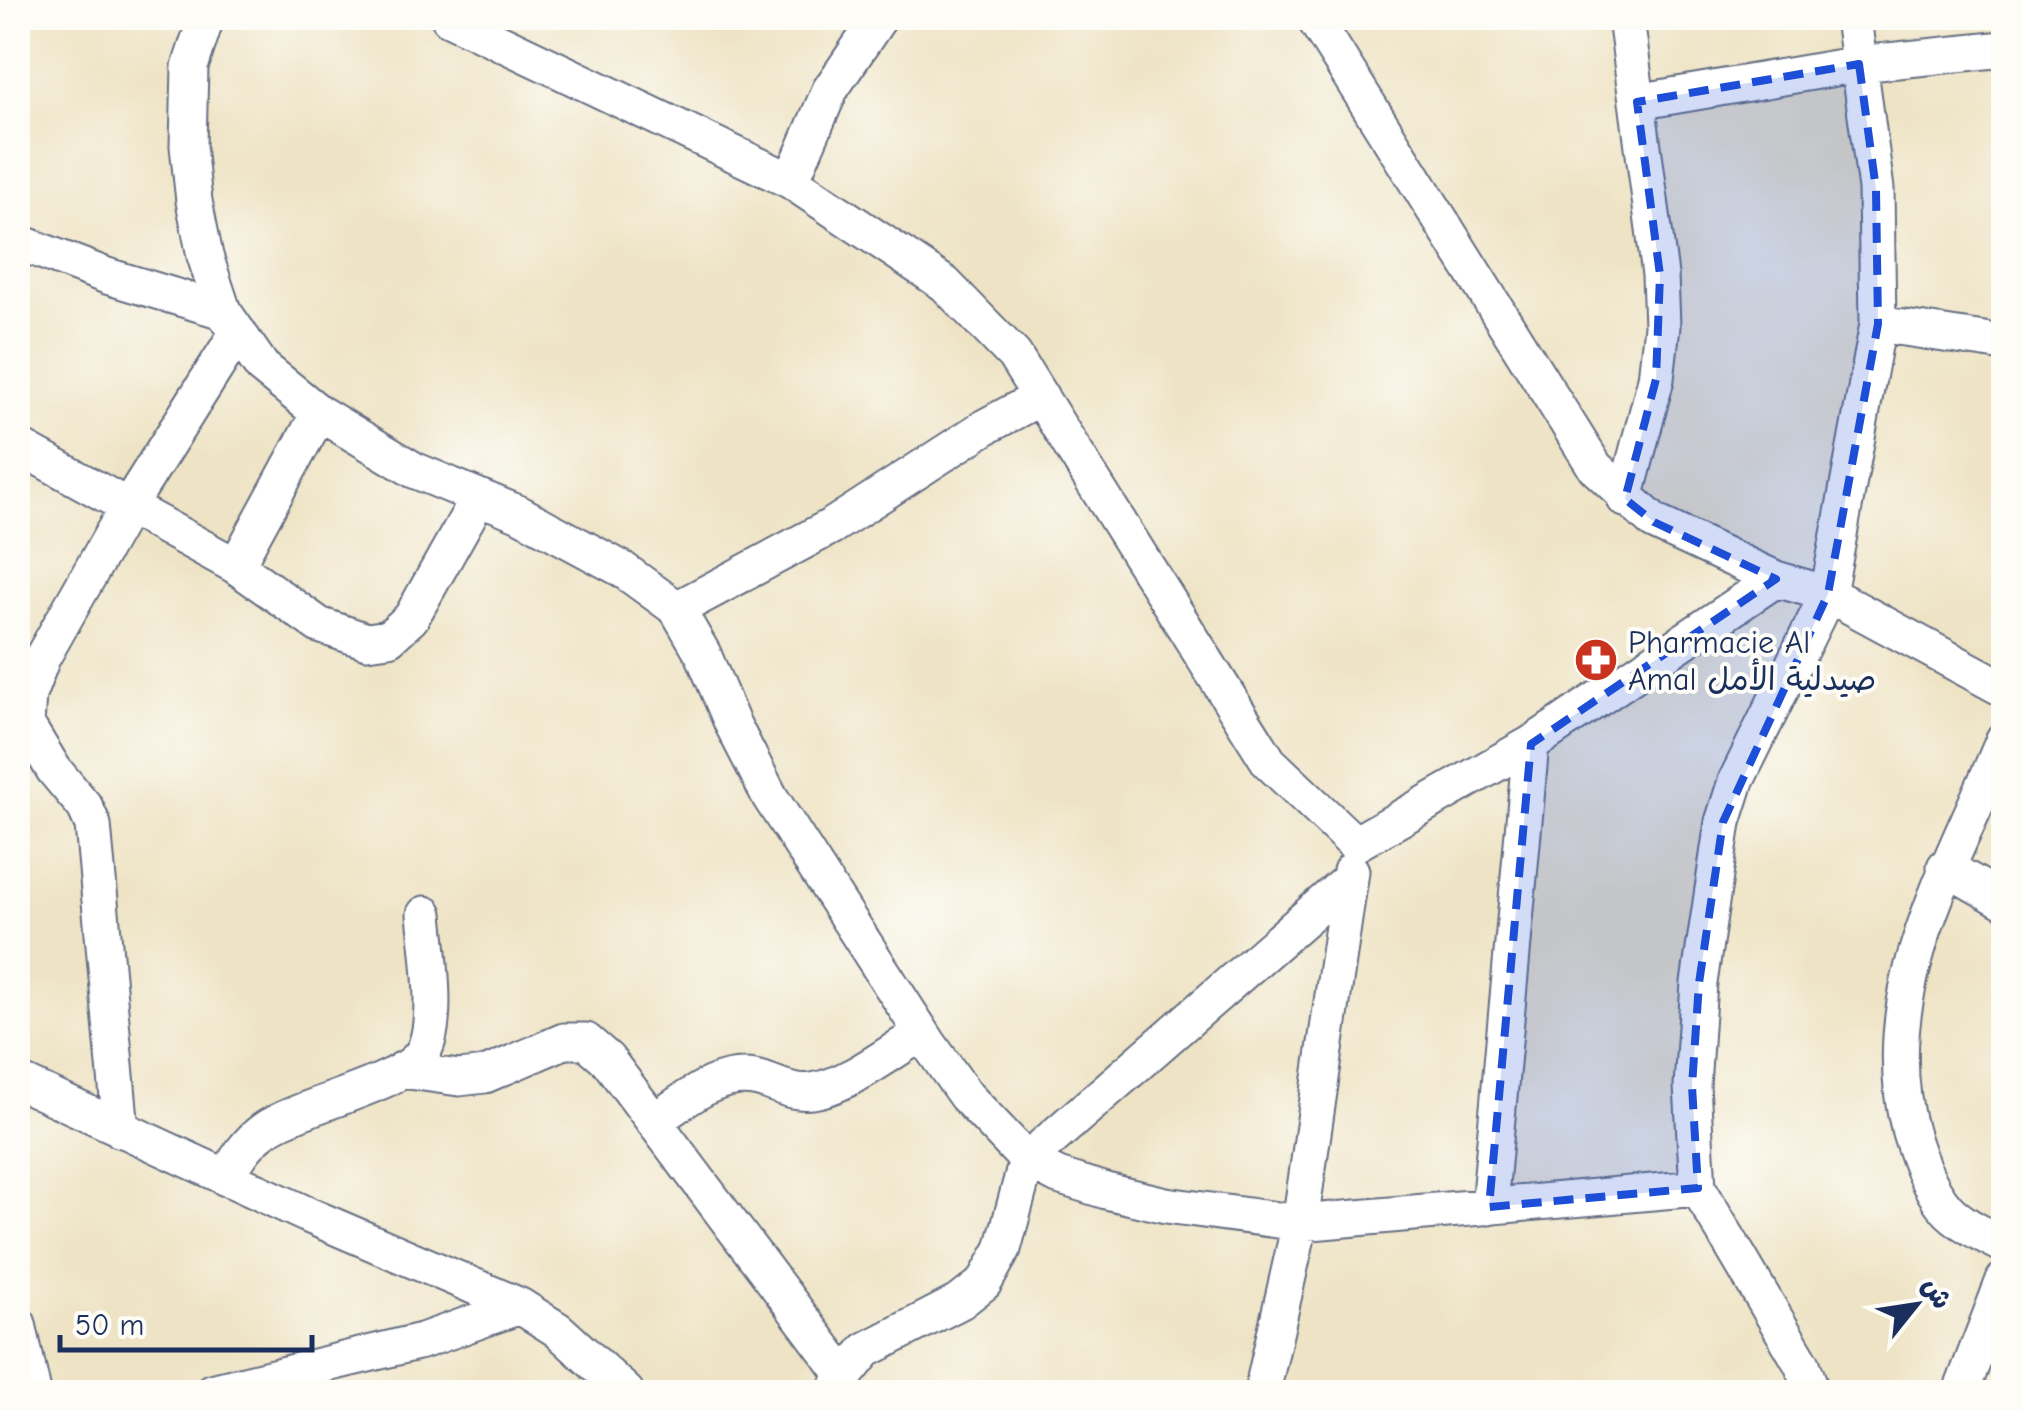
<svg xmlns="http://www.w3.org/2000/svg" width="2021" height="1410" viewBox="0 0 2021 1410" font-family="'Comic Neue','Playpen Sans Arabic',sans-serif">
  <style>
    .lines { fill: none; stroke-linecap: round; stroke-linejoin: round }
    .street-casing { stroke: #656e82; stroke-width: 39 }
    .street { stroke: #fff; stroke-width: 35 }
    .marked { fill: #1d4ed8; fill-opacity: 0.2; stroke: #1d4ed8; stroke-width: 8; stroke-dasharray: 20 12; stroke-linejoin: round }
    .labels { text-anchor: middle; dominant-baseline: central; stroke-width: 8; stroke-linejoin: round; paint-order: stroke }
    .poi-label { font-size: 32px; fill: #1b2f5e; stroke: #fdfcf7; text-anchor: start }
  </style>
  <rect width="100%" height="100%" fill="#fdfcf7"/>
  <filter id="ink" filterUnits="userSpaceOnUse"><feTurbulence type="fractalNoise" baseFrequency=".01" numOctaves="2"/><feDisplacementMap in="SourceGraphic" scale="20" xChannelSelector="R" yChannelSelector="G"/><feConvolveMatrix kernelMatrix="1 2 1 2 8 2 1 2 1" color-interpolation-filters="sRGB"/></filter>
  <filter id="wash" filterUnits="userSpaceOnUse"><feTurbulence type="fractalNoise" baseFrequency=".0048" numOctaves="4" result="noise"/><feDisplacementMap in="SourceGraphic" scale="40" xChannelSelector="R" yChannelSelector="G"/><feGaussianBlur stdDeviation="2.25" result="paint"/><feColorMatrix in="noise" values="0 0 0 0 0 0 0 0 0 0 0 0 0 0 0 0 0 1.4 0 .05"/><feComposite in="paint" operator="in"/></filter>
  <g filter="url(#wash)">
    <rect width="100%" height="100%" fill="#eee3c4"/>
  </g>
  <g filter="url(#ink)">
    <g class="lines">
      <g class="street-casing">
        <path id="street" d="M206,18l-16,49 -2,79 6,55 11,55 18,55 39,56 57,46 95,57 106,44 102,55 55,40 26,45 29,69 38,74 159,247 37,52 61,64 31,16 48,15 60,14 134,18 398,-35
          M449,18l342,163 154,103 69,71 255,407 86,82 176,-100 245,-165
          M1314,18l281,449 59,55 122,57 52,15 176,95
          M1637,102l222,-38 145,-15
          M791,181l39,-91 49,-72
          M18,242l89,34 116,35
          M1878,324l126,19
          M18,446l218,120 83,59 48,16 22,-3 22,-20 68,-121
          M1625,499l31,-120 6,-53 -2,-51 -34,-257
          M236,566l83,-153
          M677,609l155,-83 153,-99 56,-30
          M2004,739c-51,126 -132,252 -94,393 8,26 18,55 36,76 14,16 39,27 58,37
          M1945,867l59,34
          M402,1070l57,8 26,-3 79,-34h22l21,18 238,317
          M18,1081l290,134 212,91 38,24 68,62
          M654,1121c32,-21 65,-52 105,-42 19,5 33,15 53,12 34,-4 80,-40 110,-58
          M121,1130l-28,-305 -8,-18 -31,-37 -28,-46 2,-29 14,-37 85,-150 111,-176
          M226,1178c10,-18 21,-36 38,-48 35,-25 141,-46 159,-78 17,-30 5,-104 2,-138
          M1489,1207l42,-463
          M18,1324l15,68
          M211,1392l211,-51 98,-35
          M836,1392l3,-9 27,-33 95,-49 23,-18 19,-34 24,-89 323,-281
          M1262,1392l38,-169 51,-352
          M1812,1392l-10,-28 -104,-176 -6,-102 7,-103 24,-161 13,-41 92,-187 50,-270 -2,-135 -23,-171
          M1961,1392l43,-112"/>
      </g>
      <use href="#street" class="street"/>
    </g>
  </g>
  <path class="marked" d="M1859,64l17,125 2,135 -50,270 -105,228 -24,161 -7,103 6,102 -209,19 42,-463 245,-165 -122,-57 -29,-23 31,-120 4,-104 -23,-173z"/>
  <defs>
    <g id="pharmacy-disc" transform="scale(2.25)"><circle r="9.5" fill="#c8321e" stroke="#fdfcf7"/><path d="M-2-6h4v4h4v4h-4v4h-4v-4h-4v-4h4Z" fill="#fff"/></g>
  </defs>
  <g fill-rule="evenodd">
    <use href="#pharmacy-disc" x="1596" y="660"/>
  </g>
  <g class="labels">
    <g class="poi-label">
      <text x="1628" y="642">Pharmacie Al<tspan x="1628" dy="37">Amal صيدلية الأمل</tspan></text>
    </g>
  </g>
  <rect width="2021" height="1410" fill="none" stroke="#fdfcf7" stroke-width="60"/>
  <g transform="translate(1916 1305) rotate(60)" stroke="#fdfcf7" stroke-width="8" paint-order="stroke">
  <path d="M0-8L18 38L0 25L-18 38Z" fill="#1b2f5e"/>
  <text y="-15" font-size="28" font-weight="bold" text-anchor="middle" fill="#1b2f5e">ش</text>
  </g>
  <path d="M60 1335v15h252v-15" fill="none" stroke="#1b2f5e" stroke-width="5"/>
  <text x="75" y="1335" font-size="30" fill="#1b2f5e" stroke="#fdfcf7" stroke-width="8" paint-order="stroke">50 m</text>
</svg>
